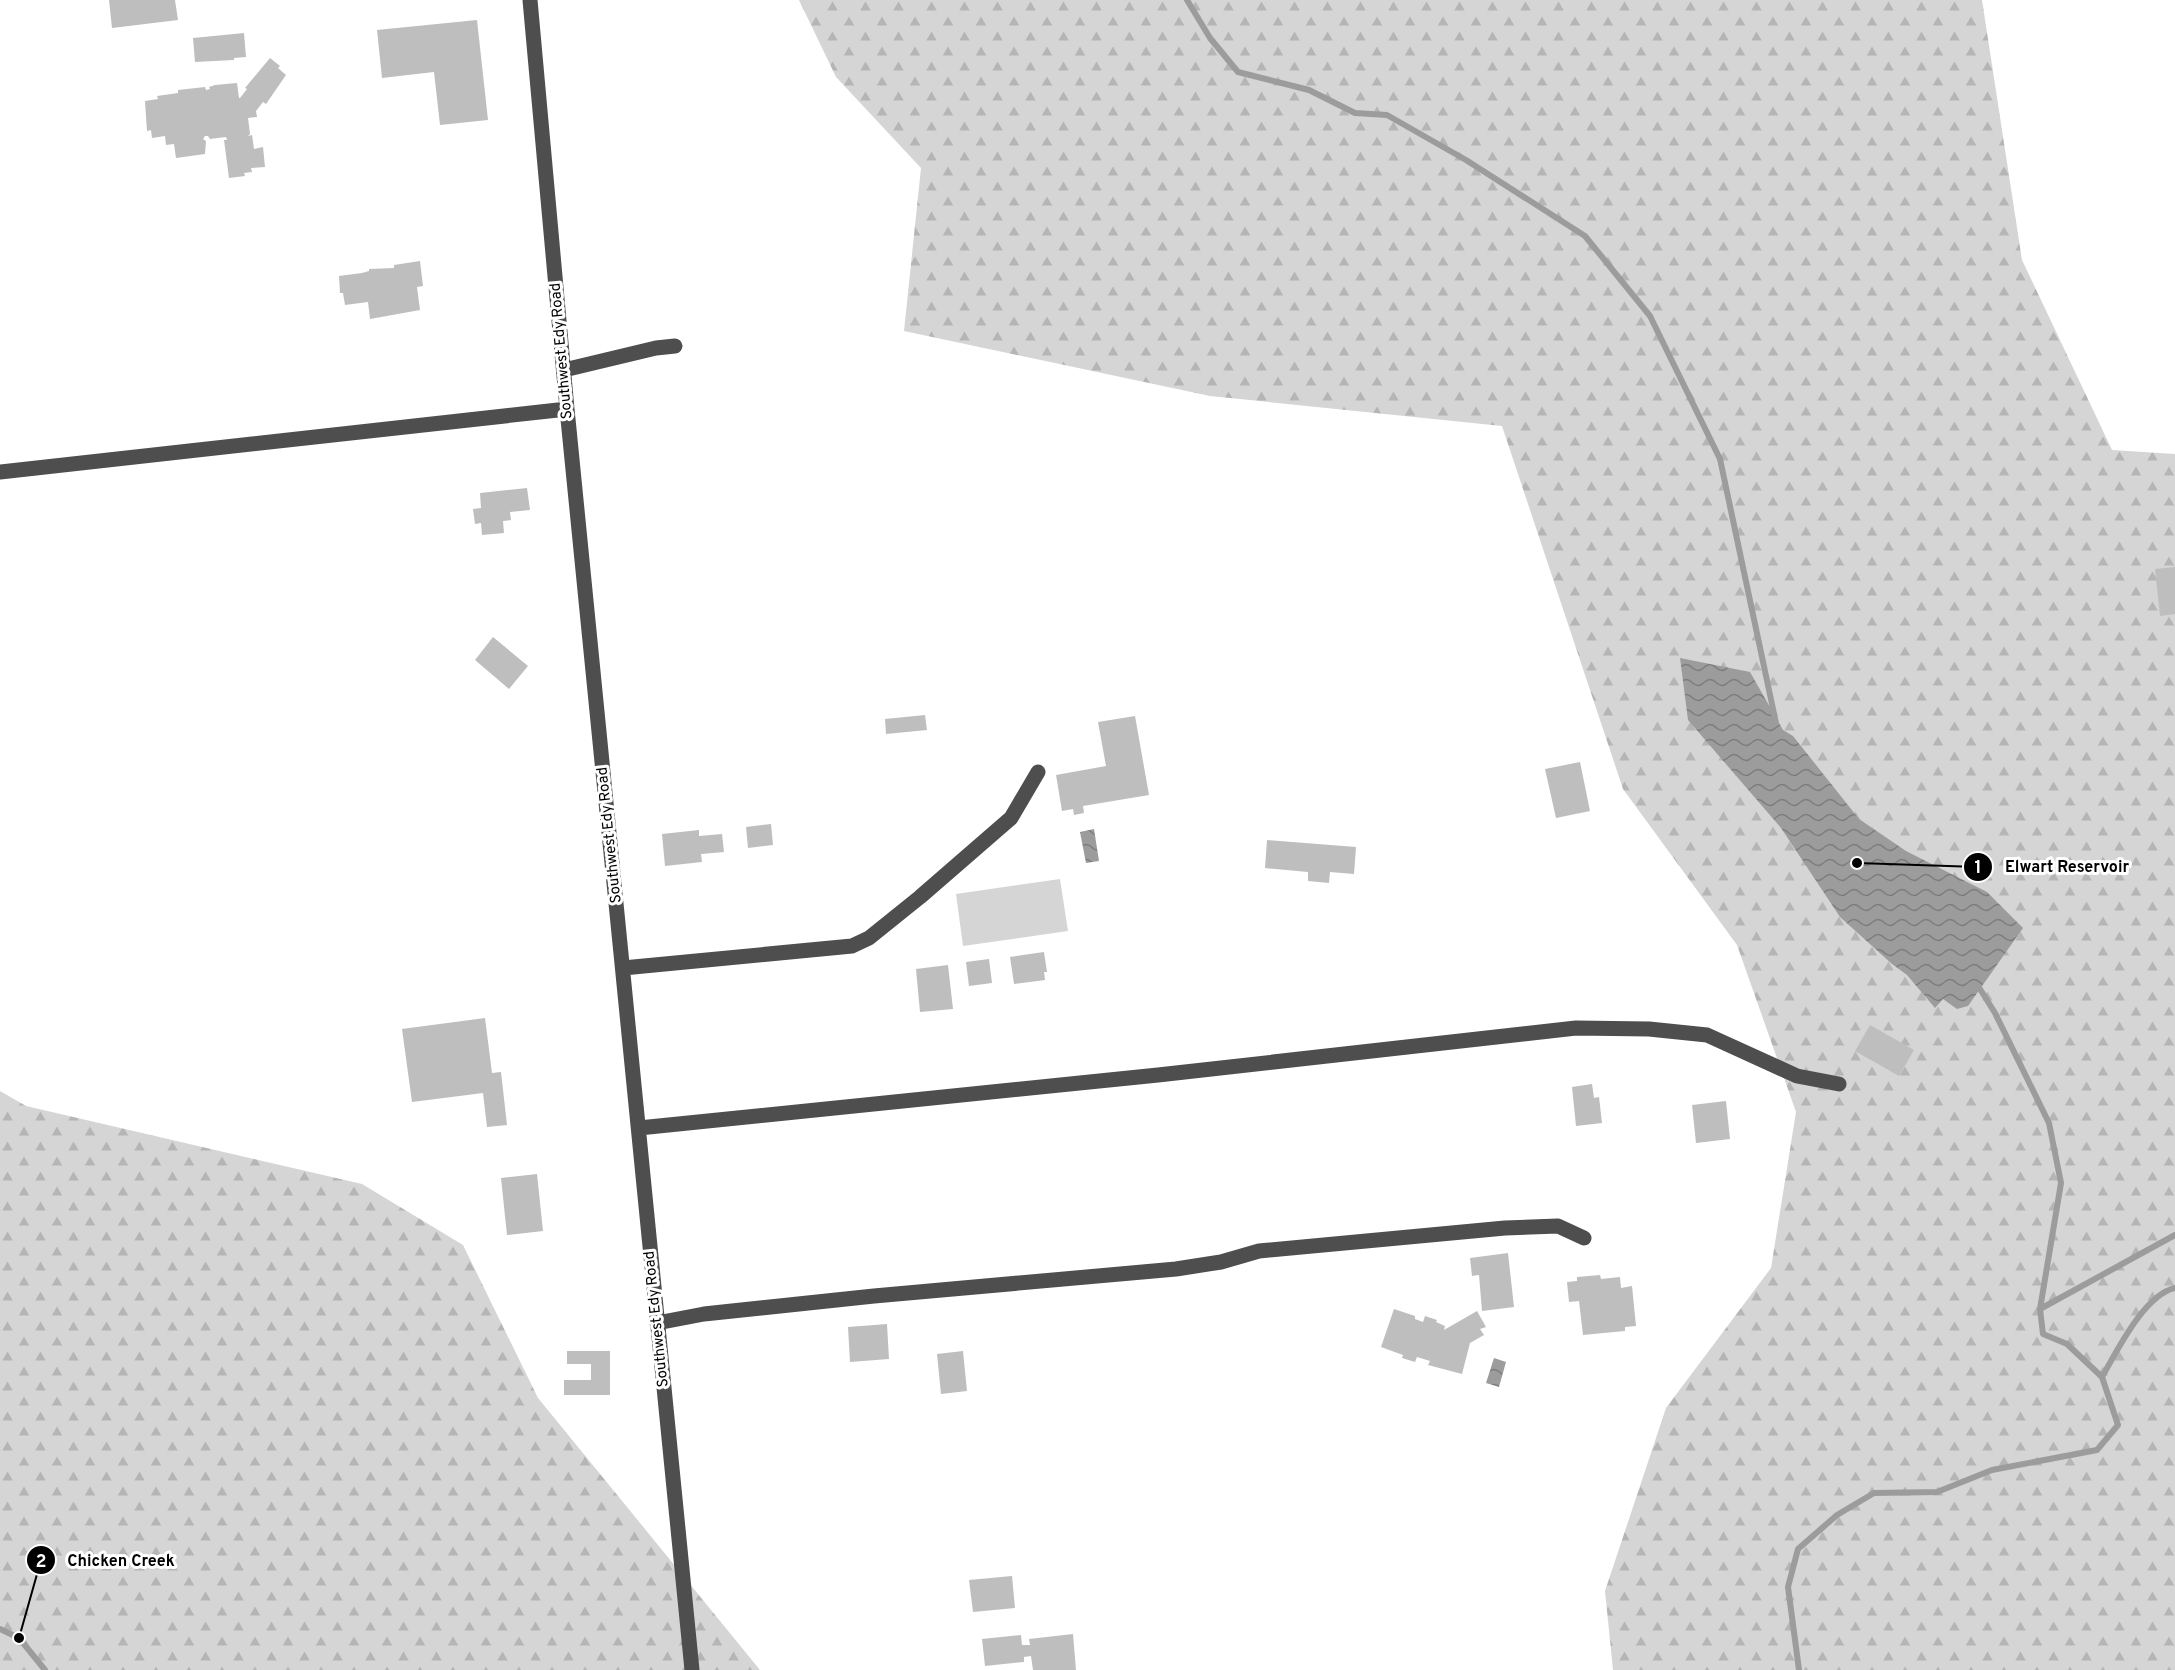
<svg xmlns="http://www.w3.org/2000/svg" width="2175" height="1670" viewBox="0 0 2175 1670" font-family="Overpass,sans-serif">
  <style>
    .green { fill: #d5d5d5 }
    .forest { fill: url(#forest-firs) }
    .water { fill: url(#water-waves) }
    .lines { fill: none; stroke-linecap: round; stroke-linejoin: round }
    .stream { stroke: #9c9c9c; stroke-width: 6 }
    .building { fill: #bebebe }
    .minor { stroke: #4e4e4e; stroke-width: 15 }
    .labels { text-anchor: middle; dominant-baseline: central; stroke-width: 6; stroke-linejoin: round; paint-order: stroke }
    .street-label { font-size: 15px; fill: #000; stroke: #fff }
    .leader { fill: none; stroke: #000; stroke-width: 2 }
    .callout-dot { fill: #000; stroke: #fff; stroke-width: 2 }
    .mark-label { font-size: 18px; text-anchor: middle; font-weight: bold; fill: #fff }
    .callout-label { font-size: 16px; text-anchor: middle; font-weight: bold; fill: #000; stroke: #fff; stroke-width: 6; stroke-linejoin: round; paint-order: stroke }
  </style>
  <defs>
    <pattern id="forest-firs" width="22" height="20" patternUnits="userSpaceOnUse" patternTransform="scale(1.5)"><rect width="22" height="20" fill="#d5d5d5"/><path d="M5 1l3.5 6h-7zM16 11l3.5 6h-7z" fill="#b5b5b5"/></pattern>
    <pattern id="water-waves" width="16" height="10" patternUnits="userSpaceOnUse" patternTransform="scale(1.5)"><rect width="16" height="10" fill="#9c9c9c"/><path d="M0 5q4-4 8 0t8 0" fill="none" stroke="#7d7d7d"/></pattern>
  </defs>
  <rect width="100%" height="100%" fill="#fff"/>
  <path class="green" d="M1060,879l8,52 -105,15 -7,-52z"/>
  <path class="forest" d="M799,0h1183l40,260 90,190 63,4v1216h-562l-8,-79 61,-183 105,-140 25,-156 -59,-167 -114,-156 -121,-363 -292,-30 -306,-65 17,-163 -85,-91z
    M0,1091l26,15 336,78 101,61 75,153 222,272h-760z"/>
  <path class="water" d="M1680,658l70,14 33,58 10,6 66,83 47,32 81,41 36,36 -55,78 -11,3 -14,-10 -8,9 -28,-33 -15,-11 -52,-47 -59,-89 -93,-108z
    M1094,829l5,32 -13,2 -6,-31z
    M1494,1358l12,4 -7,25 -13,-4z"/>
  <g class="lines">
    <path class="stream" d="M1187,0l23,38 28,34 71,18 46,23 32,2 79,45 119,76 65,80 70,143 56,264
      M2040,1309l135,-74
      M2102,1377c15,-26 42,-82 73,-89
      M0,1629l19,9 26,32
      M1799,1670l-11,-83 10,-38 39,-34 37,-22 63,-1 55,-22 105,-20 21,-25 -16,-48 -35,-33 -24,-10 -3,-25 21,-126 -12,-60 -54,-110 -15,-24 -6,-3"/>
  </g>
  <path class="building" d="M109,0h66l3,20 -66,8z
    M477,20l11,100 -48,5 -6,-53 -52,6 -5,-48z
    M244,33l2,24 -12,1v2l-39,2 -2,-24z
    M270,58l10,8 -2,2 8,7 -20,29 -3,-2 -7,9 1,6 -9,1 2,16 -2,2 4,-1 2,14 9,-2 2,20 -14,1 1,4 -8,1 1,3 -16,2 -5,-38h3l-1,-3 -16,2 -2,-3h-3l-2,3 3,2 -1,13 -29,4 -2,-14 -8,1 -1,-9 -13,2 -1,-8 -4,1 -2,-30 13,-2 -1,-3 21,-3v-3l27,-3 1,3 4,-1 -1,-2 6,-2 22,-2 2,15h1l7,-9 -2,-1z
    M420,261l3,25 -6,1 3,23 -50,9 -2,-17 -23,3 -2,-12h-3l-1,-17 23,-3 7,-2v-2l25,-1v-3z
    M527,488l3,22 -20,2 1,8 -8,1 1,12 -22,2 -1,-12 -6,1 -2,-15 8,-1 -1,-15z
    M2175,567v47l-15,2 -5,-47z
    M493,637l35,29 -19,23 -34,-29z
    M925,715l2,15 -41,4 -1,-15z
    M1135,716l14,79 -66,11 1,7 -10,2 -1,-6 -11,2 -6,-36 50,-9 -8,-44z
    M1580,762l10,49 -34,7 -11,-49z
    M771,824l2,21 -25,3 -2,-21z
    M699,830v6l23,-2 2,18 -23,2 1,8 -37,4 -3,-32z
    M1267,840l89,7 -2,27 -24,-2 -1,11 -21,-2v-9l-43,-4z
    M1044,952l3,20h-3l1,8 -31,4 -4,-27z
    M989,959l3,24 -23,3 -3,-24z
    M948,965l5,44 -33,3 -4,-43z
    M485,1018l7,55 9,-1 6,53 -20,2 -4,-34 -71,9 -10,-73z
    M1870,1025l44,25 -15,26 -44,-25z
    M1592,1084l2,14 5,-1 3,26 -26,3 -4,-39z
    M1726,1101l4,38 -34,4 -4,-38z
    M537,1174l6,57 -36,4 -6,-57z
    M1508,1253l6,54 -32,4 -3,-36 -7,1 -2,-18z
    M1600,1275l1,4 19,-2 1,11 11,-2 4,40 -11,1v4l-42,4 -4,-34 -10,1 -2,-20 10,-1v-4z
    M1394,1309l21,7v3l8,3 2,-6 12,4 -1,2 9,4 -1,4 33,-19 9,16 -6,2 4,6 -14,8 -8,31 -34,-9 2,-4 -13,-4 -2,5 -13,-4 1,-3 -22,-8z
    M887,1324l2,35 -39,3 -2,-35z
    M567,1351h43v44h-46v-15h27v-16h-24z
    M963,1351l4,40 -26,3 -4,-40z
    M1012,1576l3,32 -42,4 -4,-32z
    M1073,1634l3,36h-43l-2,-14 -7,1v5l-39,4 -3,-27 39,-4 1,10h8l-1,-6z"/>
  <g class="lines">
    <path class="minor" d="M530,0l37,409 125,1261
      M564,370l92,-22 19,-2
      M0,472l567,-63
      M623,968l229,-22 17,-8 51,-41 91,-79 27,-46
      M639,1128l519,-53 418,-47 73,1 58,6 90,41 42,8
      M657,1323l47,-9 170,-18 302,-27 45,-7 38,-11 246,-23 53,-2 26,12"/>
  </g>
  <g class="labels">
    <g class="street-label">
      <text transform="translate(562 351) rotate(-95)">Southwest Edy Road</text>
      <text transform="translate(610 835) rotate(-96)">Southwest Edy Road</text>
      <text transform="translate(657 1319) rotate(-96)">Southwest Edy Road</text>
    </g>
  </g>
  <path class="leader" d="M1857 863L1978 867M19 1638L41 1560"/>
  <g class="callout-dot">
    <circle cx="1857" cy="863" r="6"/>
    <circle cx="19" cy="1638" r="6"/>
    <circle cx="1978" cy="867" r="15"/>
    <circle cx="41" cy="1560" r="15"/>
  </g>
  <g class="mark-label">
    <text x="1978" y="873">1</text>
    <text x="41" y="1567">2</text>
  </g>
  <g class="callout-label">
    <text x="2067" y="872">Elwart Reservoir</text>
    <text x="121" y="1566">Chicken Creek</text>
  </g>
</svg>
